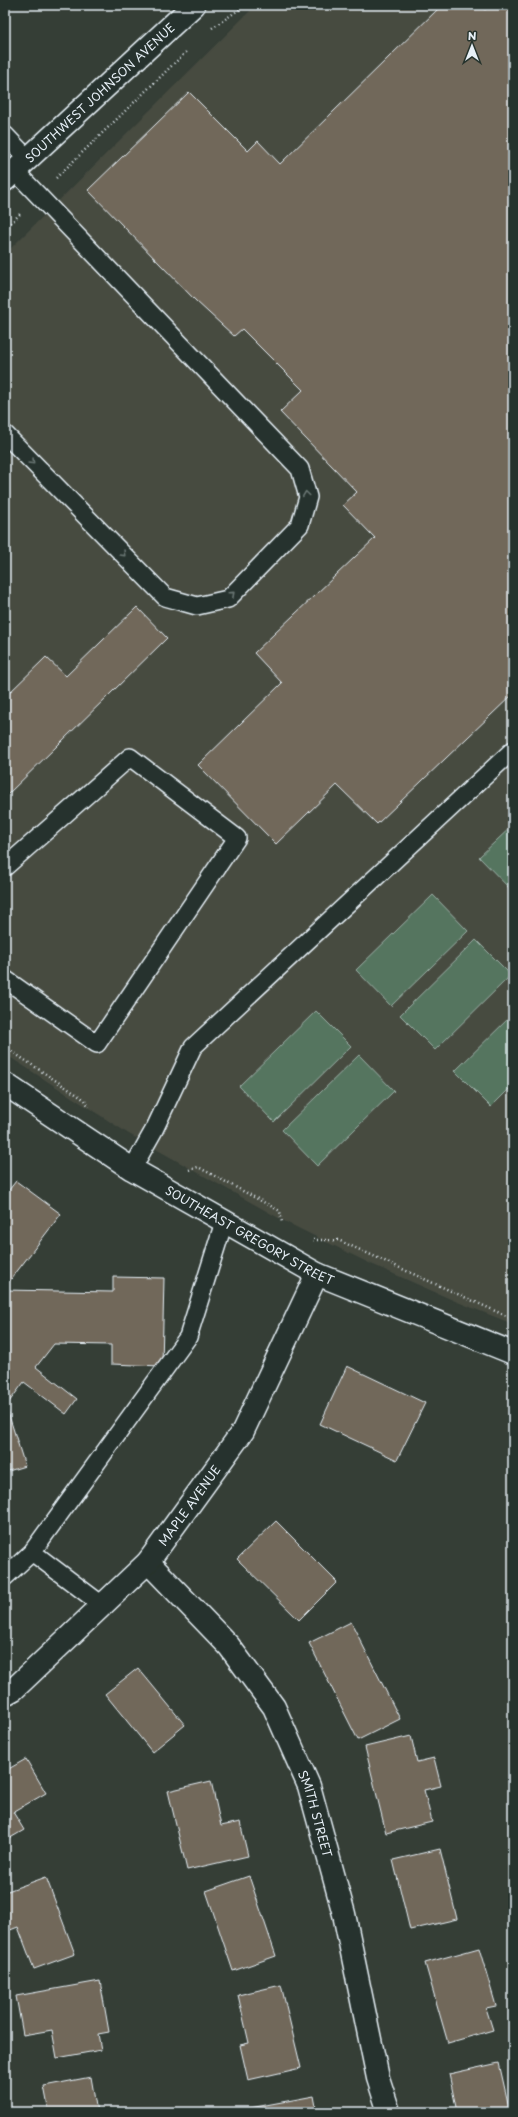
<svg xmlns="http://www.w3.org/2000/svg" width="518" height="2117" viewBox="0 0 518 2117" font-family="'Playpen Sans',sans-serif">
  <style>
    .built { fill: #474b41 }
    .green { fill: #55755e; stroke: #9eb3ab }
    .building { fill: #71685a; stroke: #e8f1f8 }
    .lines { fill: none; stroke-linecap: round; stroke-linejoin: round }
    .service-casing { stroke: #e8f1f8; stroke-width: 20 }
    .minor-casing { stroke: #e8f1f8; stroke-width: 25 }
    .tertiary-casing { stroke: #e8f1f8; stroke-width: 25 }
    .path { stroke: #e8f1f8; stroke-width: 2.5; stroke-dasharray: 1 3; stroke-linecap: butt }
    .service { stroke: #26332d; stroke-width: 17 }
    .minor { stroke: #26332d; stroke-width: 22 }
    .tertiary { stroke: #26332d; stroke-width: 22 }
    .oneway { stroke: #6a7674 }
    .labels { text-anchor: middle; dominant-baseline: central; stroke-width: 3; stroke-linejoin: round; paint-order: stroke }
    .street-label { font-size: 12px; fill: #e8f1f8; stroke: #26332d }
  </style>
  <rect width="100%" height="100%" fill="#353e36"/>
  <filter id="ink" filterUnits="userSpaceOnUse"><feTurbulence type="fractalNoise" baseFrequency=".025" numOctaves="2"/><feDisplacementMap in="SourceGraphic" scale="8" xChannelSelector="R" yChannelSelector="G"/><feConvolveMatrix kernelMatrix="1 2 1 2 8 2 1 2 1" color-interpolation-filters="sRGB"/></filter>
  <g filter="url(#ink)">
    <path class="built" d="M256,5h257v1319l-58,-23 -86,-38 -85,-42 -155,-87 -124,-80v-800z"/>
    <path class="green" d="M513,825v67l-34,-35z
      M433,895l35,36 -77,75 -35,-36z
      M476,940l35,35 -76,75 -35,-35z
      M316,1011l35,35 -77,76 -35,-36z
      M513,1014v71l-22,22 -36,-36z
      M359,1055l35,36 -77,75 -35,-36z"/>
    <path class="building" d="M442,5h38l5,5 5,-5h23v689l-136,130 -40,-39 -61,59 -78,-79 84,-82 -28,-30 121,-115 -32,-33 14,-13 -77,-80 23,-22 -61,-61 -8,7 -38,-35 -108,-111 101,-98 59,59 10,-10 22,23z
      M137,607l30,31 -162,159v-100l41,-40 20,19z
      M16,1181l45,33 -56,73v-92z
      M113,1277l51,1 -2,88 -51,-2v-19l-57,-1 -18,23 41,32 -11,15 -42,-32 -18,24 19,60 -20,6v-182l108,2z
      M347,1366l78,37 -28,57 -77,-36z
      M276,1521l61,61 -38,38 -62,-61z
      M351,1622l49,97 -42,21 -49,-97z
      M138,1668l47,57 -33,27 -47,-58z
      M411,1736l6,26 17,-4 7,28 -17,4 8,32 -46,11 -21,-86z
      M26,1759l20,34 -33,19 11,18 -19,11v-70z
      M211,1781l10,45 19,-4 8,34 -61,14 -19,-79z
      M440,1849l17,70 -47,11 -17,-70z
      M249,1876l27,80 -43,15 -27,-80z
      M46,1877l29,77 -41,15 -16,-42 -13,5v-40z
      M479,1948l17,58 -10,2 7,22 -45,13 -23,-80z
      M100,1981l9,51 -11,2 3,16 -44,8 -5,-28 -29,5 -7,-39z
      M281,1985l20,83 -53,12 -8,-35 9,-2 -11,-48z
      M499,2063l11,49h-53l-8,-38z
      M91,2077l6,35h-48l-5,-26z
      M314,2096l3,16 -83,-1z"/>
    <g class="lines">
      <g class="service-casing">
        <path id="service" d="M5,135l22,23
          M5,434l160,163 32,9 31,-7 72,-74 8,-28 -8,-28 -286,-299
          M5,867l125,-110 107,81 -140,206 -92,-65
          M132,1169l22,-39 39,-83 320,-297
          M5,1577l27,-25
          M102,1605l-70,-53 156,-215 36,-115"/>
      </g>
      <g class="minor-casing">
        <g id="minor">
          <path id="s1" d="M5,1084l127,85 185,105 196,79"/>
          <path id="s2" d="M148,1562l81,84 45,61 35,79 35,128 34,164 11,34"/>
          <path id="s3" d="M5,1694l9,-5 134,-127 95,-131 74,-157"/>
        </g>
      </g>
      <g class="tertiary-casing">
        <g id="tertiary">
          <path id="s4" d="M5,180l189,-175"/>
        </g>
      </g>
      <path class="path" d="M212,28l34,-23
        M56,178l130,-126
        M5,229l16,-16
        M5,1047l80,53 4,7
        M189,1170l9,-3 82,44 2,12
        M313,1240h25l175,79"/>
      <use href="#service" class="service"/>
      <use href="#minor" class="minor"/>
      <use href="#tertiary" class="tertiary"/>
    </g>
    <defs><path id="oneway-chevron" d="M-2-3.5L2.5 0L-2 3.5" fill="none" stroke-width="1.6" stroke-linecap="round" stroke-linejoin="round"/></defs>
    <g class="oneway">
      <use href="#oneway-chevron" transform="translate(32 462) rotate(45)"/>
      <use href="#oneway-chevron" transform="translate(306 494) rotate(-98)"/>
      <use href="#oneway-chevron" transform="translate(123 554) rotate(45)"/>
      <use href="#oneway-chevron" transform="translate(232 594) rotate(-42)"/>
    </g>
  </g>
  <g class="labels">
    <g class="street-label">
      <text stroke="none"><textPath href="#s4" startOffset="129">SOUTHWEST JOHNSON AVENUE</textPath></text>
      <text stroke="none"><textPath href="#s1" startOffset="288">SOUTHEAST GREGORY STREET</textPath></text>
      <text stroke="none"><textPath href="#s3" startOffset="265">MAPLE AVENUE</textPath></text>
      <text stroke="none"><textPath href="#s2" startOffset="307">SMITH STREET</textPath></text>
    </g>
  </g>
  <rect width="518" height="2117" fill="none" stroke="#26332d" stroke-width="20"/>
  <rect x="10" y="10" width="498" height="2097" fill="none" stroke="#e8f1f8" stroke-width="1.5" filter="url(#ink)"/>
  <g transform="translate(472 46)" stroke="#26332d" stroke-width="3" paint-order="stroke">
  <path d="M0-3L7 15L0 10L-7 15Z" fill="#e8f1f8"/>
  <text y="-6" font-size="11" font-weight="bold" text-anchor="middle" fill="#e8f1f8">N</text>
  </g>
</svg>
